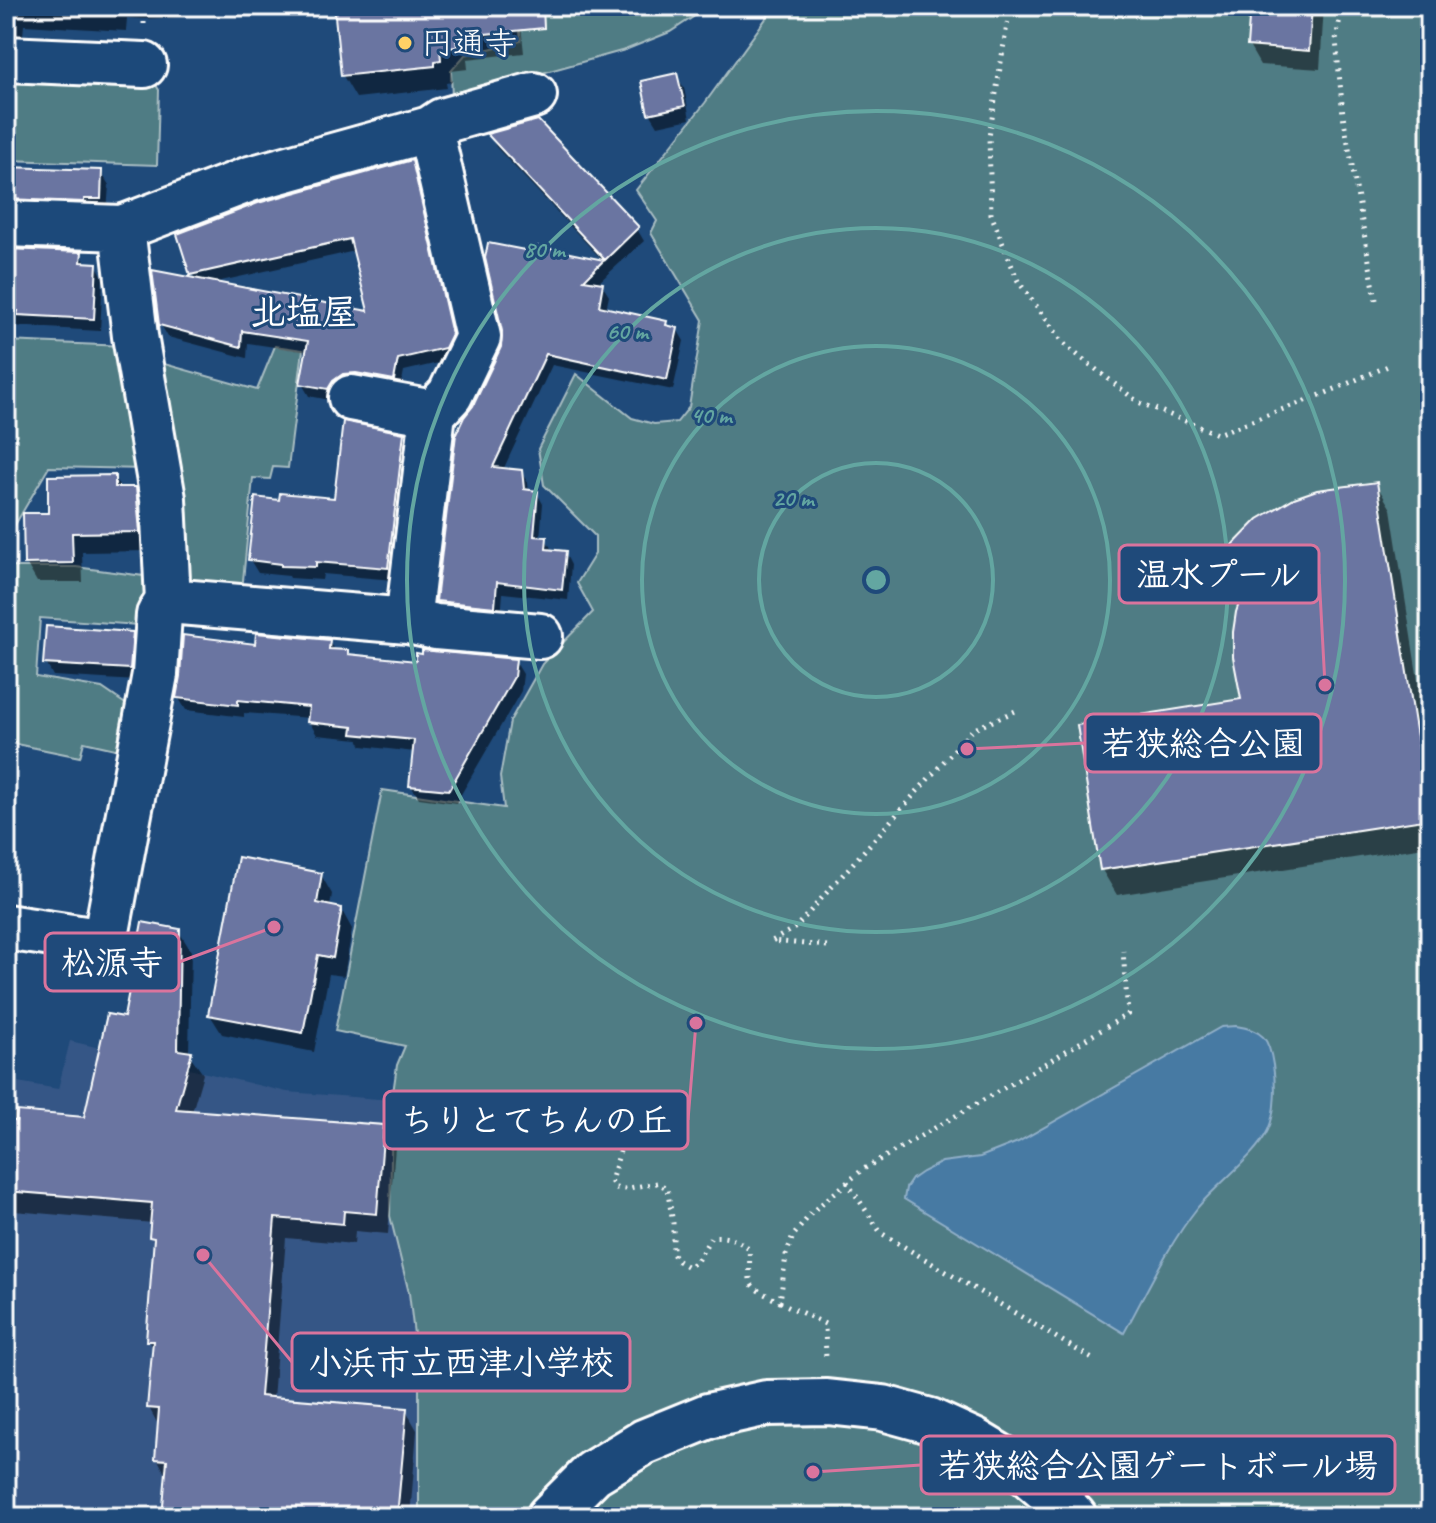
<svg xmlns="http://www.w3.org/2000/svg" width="1436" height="1523" viewBox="0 0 1436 1523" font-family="Caveat,'Klee One',sans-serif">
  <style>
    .built { fill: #365786 }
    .green { fill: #507b84; stroke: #a8bdc2; stroke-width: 2 }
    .water { fill: #467aa3; stroke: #90afc8; stroke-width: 2 }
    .shadow { fill: #0007; fill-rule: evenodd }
    .building { fill: #6a75a1; stroke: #fff; stroke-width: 2 }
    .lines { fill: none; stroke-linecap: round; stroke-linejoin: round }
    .minor-casing { stroke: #fff; stroke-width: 50 }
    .path { stroke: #fff; stroke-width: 5; stroke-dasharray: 2 6; stroke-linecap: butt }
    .minor { stroke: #1f4a7a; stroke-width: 44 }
    .ring { fill: none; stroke: #63a6a1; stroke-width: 4 }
    .poi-dot { fill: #ffd166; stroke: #1f4a7a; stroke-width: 3 }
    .labels { text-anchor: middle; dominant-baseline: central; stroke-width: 6; stroke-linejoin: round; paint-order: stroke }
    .poi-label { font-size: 32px; fill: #fff; stroke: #1f4a7a; text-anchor: start }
    .quarter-label { font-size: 36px; font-weight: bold; fill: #fff; stroke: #1f4a7a }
    .centre { fill: #63a6a1; stroke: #1f4a7a; stroke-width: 4 }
    .ring-label { font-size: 24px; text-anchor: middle; font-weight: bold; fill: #63a6a1; stroke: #1f4a7a; stroke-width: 6; stroke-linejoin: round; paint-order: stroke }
    .leader { fill: none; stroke: #da749d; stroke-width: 3 }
    .callout-dot { fill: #da749d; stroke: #1f4a7a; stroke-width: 3 }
    .callout { fill: #1f4a7a; stroke: #da749d; stroke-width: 3 }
    .callout-label { font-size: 34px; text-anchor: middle; font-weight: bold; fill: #fff }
  </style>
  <rect width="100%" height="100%" fill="#1f4a7a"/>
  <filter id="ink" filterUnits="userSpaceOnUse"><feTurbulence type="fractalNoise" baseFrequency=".0125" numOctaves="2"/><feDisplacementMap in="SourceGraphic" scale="16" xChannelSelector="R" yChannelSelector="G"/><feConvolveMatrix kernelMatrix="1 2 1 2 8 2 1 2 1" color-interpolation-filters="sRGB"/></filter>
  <g filter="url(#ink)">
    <path class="built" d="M70,1041l217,51 105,8 -2,116 19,77 10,83v141h-413v-437l52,9z"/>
    <path class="green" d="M517,6h193l-40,26 -45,18 -173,48 -1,-27 14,-16 56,-14z
      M775,6h655v1511h-1011v-141l-10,-83 -19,-77 2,-116 5,-35 8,-19 -70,-15 47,-241 122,18 -4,-31 10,-56 32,-57 51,-52 -16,-29 18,-29v-18l-51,-51 -6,-36 38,-75 56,44 22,6 23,-2 12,-15 14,-87 -52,-87 6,-12 -21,-31 69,-87z
      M6,73l145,4 8,13 -2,75 -151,-5z
      M6,341l119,5 21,123 -97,-2 -43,73z
      M275,346l28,4 -15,118 -15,-1 -3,12 -17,-1 -11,113 -42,-3 -18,-16 -28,-211 103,29z
      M6,567h70l75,10 1,49 -112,-8 -4,59 66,11 38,26 -7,39 -49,-11 -4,15 -74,-15z"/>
    <path class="water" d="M1236,1026c27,4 33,12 37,39 3,18 3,48 -5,65 -12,26 -51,54 -70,77 -30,38 -51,84 -74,126l-220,-134 2,-11 6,-9 10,-7 20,-10 38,-5 38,-15 203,-115z"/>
    <path class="shadow" d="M6,6h176l1,11 -39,2 -17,-1 -1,13 -102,-6 -2,21 -16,-1z
      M336,6h183l5,47 -57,6 1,10 -17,2 1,11 -6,1 1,5 -91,10 -13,-22z
      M1252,6h72l-4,63 -60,-4 -11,-19z
      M676,75l8,13 6,31 -32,7 -8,-13z
      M490,136l147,93 7,12 -47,43 5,1 7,11 -3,14 60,13 2,5 9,1 7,12 -11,49 -121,-25 -49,105 18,2 7,11 1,9 8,1 6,11 -3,34 6,1 6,11 13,3 6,12 -3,35 -65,-7 -2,25 -57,-6 -6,-11 36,-194 29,-60 35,-98 66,13 -108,-115z
      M411,162l7,13 40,173 -7,12 -47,11 -4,21 -65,9 -26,-5 -7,-12 6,-32 -60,-9 -1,15 -79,-21 -7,-12 35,-45 -4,-6zM355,251l16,63 -159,-31z
      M6,169l95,3 8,13 -2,27 -101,2z
      M6,251l74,3 7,10h9l7,13 -3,54 -88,-5 -1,21h-5z
      M403,435l7,13 -16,132 -71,-6 -1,6 -32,-2 -1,-2 -31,-3 -8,-13 31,-58 55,-1z
      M114,477l7,12h13l12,19 4,43 -68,1 1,30h-46l-11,-19 24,-48z
      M1376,484l15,25 39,248v89l-313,49 -15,-25 -23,-144 165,-26 4,-116 -7,-4 -15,-25z
      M132,634l7,13 -2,34 -84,-5 -7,-13z
      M329,642l6,9 12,1 2,4 68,7 98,-2 8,13 -2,17 -65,112 -37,-5 -8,-12 4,-34 -53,-6 -4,-7 -41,-4 -8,-13 1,-4 -66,-5v4l-58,-7 -8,-13 79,-51z
      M321,875l11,19 -2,13 11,2 11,20 -8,47 -15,-2 -15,78 -92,-18 -12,-19z
      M178,930l13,21 -2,103 14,20 -11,38 191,15 12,20 -7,87 -33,-3 -1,13 -68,-6 -13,161 132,10 12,21 -7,87h-246l3,-40 -10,-19 2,-32 -10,-18 5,-57 -6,-11 8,-96 -5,-7 2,-14 -139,-12 -8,-14v-49l3,-36 77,7 39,-100z
      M6,1004l3,6 -3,26z"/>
    <path class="building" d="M334,6h209l1,22 -88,9 1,10 -17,2 1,11 -6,1v5l-94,10z
      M1250,6h62l-3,45 -62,-5z
      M677,73l8,33 -37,8 -7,-33z
      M538,120l101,107 -34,33 -118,-126z
      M412,160l40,174 -7,14 -47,11 -4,21 -38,-7 -13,1 -10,7 -5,8 -28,-5 8,-43 -66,-10 -1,16 -82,-22 -7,-55 216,41 -18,-72 -160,36 -13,-41 81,-31z
      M6,167l96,3 -1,29h-17v3l-78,-3z
      M488,243l47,9 1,-6 68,14 -20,20 19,3 -4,23 68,15 -1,4 12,3 -11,52 -121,-26 -53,113 29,3 2,19 14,2 -4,45 13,1 -1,12 20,2 -4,39 -65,-8 -2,25 -59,-6 20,-167 8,-17 9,-11 28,-59 1,-16 -17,-73z
      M6,249l76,3 -1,10 16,1 -3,56 -77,-4 1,-4h-12z
      M343,421l61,12 -16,135 -72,-6v5l-35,-1v-2l-33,-4 7,-63 24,3 1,-7 54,5z
      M115,475v12h21l4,45 -68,1 1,30 -49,1 -1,-51h25v-37z
      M1377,482l53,337 -330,51 -23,-145 164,-26 -8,-42v-25l3,-20 15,-43 -27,-15 34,-35 36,-21 23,-8z
      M46,626l87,6 -3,37 -87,-5z
      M256,633l74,7 -1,9 19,1v4l68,7v-8l6,1v-4l94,9 -2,18 -65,113 -40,-4 5,-46 -62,-6 1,-7 -46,-5 2,-15 -71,-7v5l-62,-7 4,-22 3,-41 72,9z
      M238,857l84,16 -5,30 25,5 -9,50 -15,-3 -15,78 -95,-18z
      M142,922l38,7 -2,121 14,2 -16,57 208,16 -7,89 -33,-3 -1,13 -68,-6 -15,178 147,12 -10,109h-235l5,-57 -12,-1 4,-50 -12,-1 6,-67h-7l8,-103 -5,-1 3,-34 -146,-12v-71l10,1 1,-10 67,6 23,-103 17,3z"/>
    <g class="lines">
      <g class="minor-casing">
        <path id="minor" d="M6,59l138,6
          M6,224l116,4 128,-49 180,-50 12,-8 92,-26
          M122,228l13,108 28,163 5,102 240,20 25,-208 17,-18 28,-58 -48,-208
          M351,398l82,15
          M408,621l28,6 104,9
          M6,927l99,15 50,-268 4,-59 9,-14
          M549,1517l44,-44 51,-31 64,-26 59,-13 60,-1 56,6 47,13 44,20 53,32 29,25 18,19"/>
      </g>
      <path class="path" d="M144,6v18
        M1010,6l-21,131 2,77 27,67 48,65 72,56 79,32 109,-41 62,-27
        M1342,6l-6,34 7,75 33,185
        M827,946l-55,-5 24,-14 176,-197 48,-21
        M627,1128l-16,53 4,7 9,1 33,-6 10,5 6,35v31l5,7 10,6 9,-6 14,-24c15,-2 26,3 38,11 3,41 -8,34 31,54l6,-47 7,-19 20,-25 49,-41 147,-85 119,-71 -5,-63
        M847,1182l34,51 213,127
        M780,1302l45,22 1,36"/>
      <use href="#minor" class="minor"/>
    </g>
  </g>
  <g class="ring">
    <circle cx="876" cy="580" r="117"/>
    <circle cx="876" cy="580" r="234"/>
    <circle cx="876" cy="580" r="352"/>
    <circle cx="876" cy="580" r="469"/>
  </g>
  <circle class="poi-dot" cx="405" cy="43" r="8"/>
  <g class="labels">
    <g class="poi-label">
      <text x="421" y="43">円通寺</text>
    </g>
    <g class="quarter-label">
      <text x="304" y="312">北塩屋</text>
    </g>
  </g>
  <circle cx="876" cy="580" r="12" class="centre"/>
  <g class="ring-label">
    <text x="544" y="257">80 m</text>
    <text x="627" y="339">60 m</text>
    <text x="711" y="423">40 m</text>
    <text x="793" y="506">20 m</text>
  </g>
  <path class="leader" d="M1325 685L1319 574M967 749L1085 743M274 927L179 962M696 1023L688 1120M203 1255L292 1362M813 1472L921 1465"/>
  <g class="callout-dot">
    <circle cx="1325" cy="685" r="8"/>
    <circle cx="967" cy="749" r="8"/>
    <circle cx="274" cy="927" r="8"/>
    <circle cx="696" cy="1023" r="8"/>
    <circle cx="203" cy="1255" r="8"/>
    <circle cx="813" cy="1472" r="8"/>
  </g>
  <g class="callout">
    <rect x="1119" y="545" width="200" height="58" rx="8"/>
    <rect x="1085" y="714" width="236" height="58" rx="8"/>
    <rect x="45" y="933" width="134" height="58" rx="8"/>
    <rect x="384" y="1091" width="304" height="58" rx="8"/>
    <rect x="292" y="1333" width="338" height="58" rx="8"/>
    <rect x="921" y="1436" width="474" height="58" rx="8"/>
  </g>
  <g class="callout-label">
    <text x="1219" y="586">温水プール</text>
    <text x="1203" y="755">若狭総合公園</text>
    <text x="112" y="974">松源寺</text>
    <text x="536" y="1132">ちりとてちんの丘</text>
    <text x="461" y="1374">小浜市立西津小学校</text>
    <text x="1158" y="1477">若狭総合公園ゲートボール場</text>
  </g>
  <rect width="1436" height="1523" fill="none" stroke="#1f4a7a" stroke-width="32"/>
  <rect x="16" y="16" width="1404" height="1491" fill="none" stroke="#fff" stroke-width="3" filter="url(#ink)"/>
</svg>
